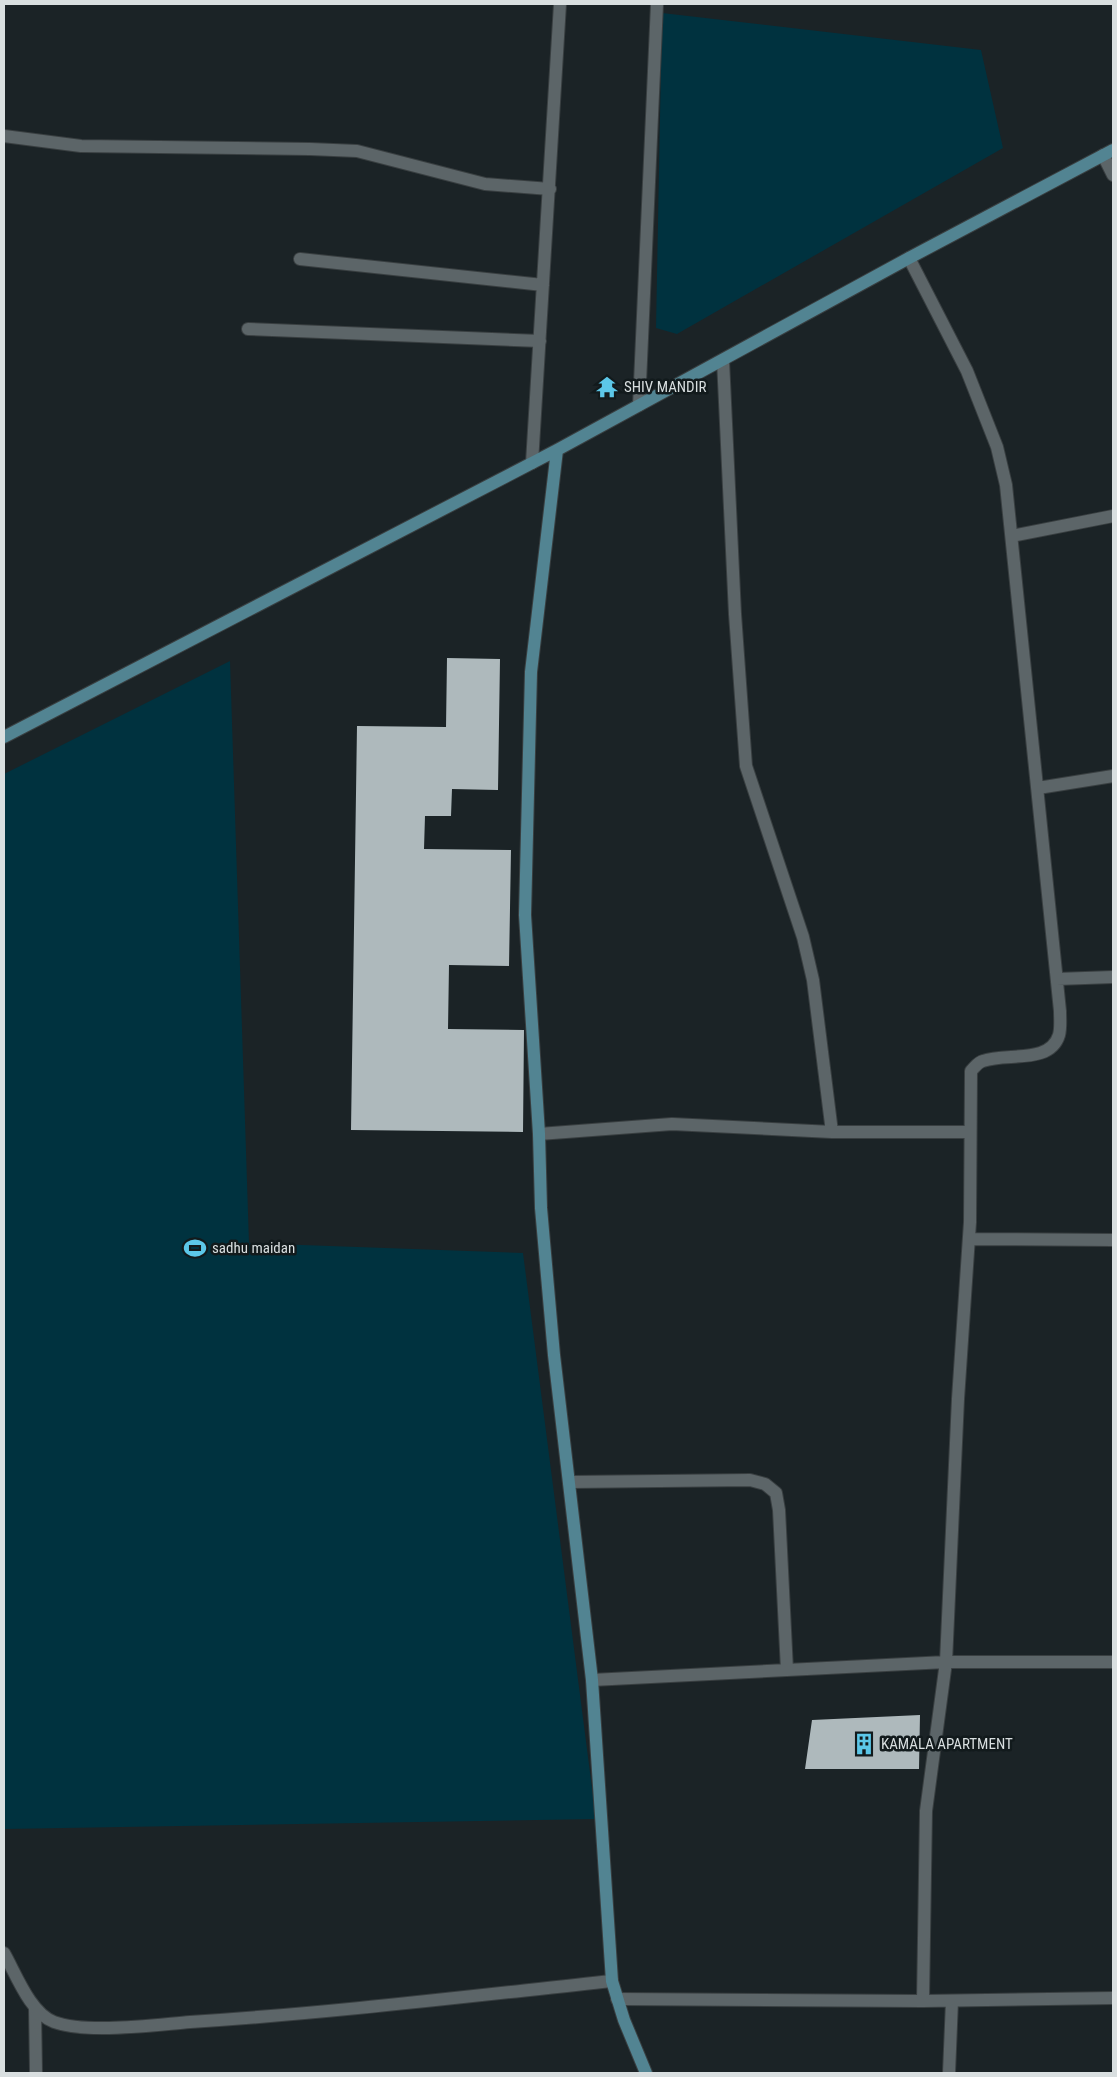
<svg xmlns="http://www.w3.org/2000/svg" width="1117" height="2077" viewBox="0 0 1117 2077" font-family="'Roboto Condensed',sans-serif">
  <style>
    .green { fill: #00323f }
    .building { fill: #aeb9bc }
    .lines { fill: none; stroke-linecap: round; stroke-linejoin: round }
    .street-casing { stroke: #393f41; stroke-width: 14 }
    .secondary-casing { stroke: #393f41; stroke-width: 14 }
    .street { stroke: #5c6568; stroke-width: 12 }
    .secondary { stroke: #528492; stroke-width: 12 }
    .labels { text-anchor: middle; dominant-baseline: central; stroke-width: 5; stroke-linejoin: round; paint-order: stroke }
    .poi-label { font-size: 15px; fill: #d9dfe0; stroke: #121a1c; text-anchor: start }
  </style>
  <rect width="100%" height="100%" fill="#1b2326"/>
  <path class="green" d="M662,13l319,37 22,98 -326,186 -21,-6z
    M230,661l19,582 274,10 73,566 -592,10v-1055z"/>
  <path class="building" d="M447,658l53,1 -2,131 -46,-1 -1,27h-26l-1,33 87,1 -2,116 -60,-1 -1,64 76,1 -1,102 -172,-2 6,-404 89,1z
    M920,1715l-1,54h-114l7,-49z"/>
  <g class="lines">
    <g class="street-casing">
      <path id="street" d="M4,136l77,10 229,3 47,2 128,33 65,5
        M1103,155l10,20
        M909,258l58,113 30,76 9,38 54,526c0,8 1,17 -1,24 -9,30 -54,17 -76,26 -5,1 -8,6 -12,10l-1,151 -12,177 -12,263 -20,149 -3,190
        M300,259l243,26
        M248,329l292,12
        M723,360l12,254 11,152 57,171 10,43 19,152
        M639,405l18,-401
        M532,463l28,-459
        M1012,536l101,-20
        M1038,788l75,-12
        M1057,979l56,-2
        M539,1134l133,-10 160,8h138
        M969,1239l144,1
        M569,1482l181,-2 15,4 11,9 3,17 8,160
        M592,1680l354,-18h167
        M4,1953c12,21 26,60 50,69 33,12 99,3 136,0 141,-9 281,-26 422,-41
        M617,1999l306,2 190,-3
        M35,2008l1,65
        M949,2073l3,-72"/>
    </g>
    <g class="secondary-casing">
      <path id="secondary" d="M557,450l-26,222 -6,243 14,219 2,74 13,147 38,325 20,301 12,39 22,53
        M4,737l553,-287 352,-192 204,-108"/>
    </g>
    <use href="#street" class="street"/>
    <use href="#secondary" class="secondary"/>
  </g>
  <defs>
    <g id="temple-bare" transform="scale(1.725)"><path d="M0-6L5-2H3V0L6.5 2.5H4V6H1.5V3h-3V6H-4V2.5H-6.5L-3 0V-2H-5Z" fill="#5cc7e8" stroke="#121a1c" stroke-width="2.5" paint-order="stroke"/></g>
    <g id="stadium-bare" transform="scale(1.725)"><path d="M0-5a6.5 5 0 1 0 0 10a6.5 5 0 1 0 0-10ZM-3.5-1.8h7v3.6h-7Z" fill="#5cc7e8" stroke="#121a1c" stroke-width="2.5" paint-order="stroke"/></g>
    <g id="building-bare" transform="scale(1.725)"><path d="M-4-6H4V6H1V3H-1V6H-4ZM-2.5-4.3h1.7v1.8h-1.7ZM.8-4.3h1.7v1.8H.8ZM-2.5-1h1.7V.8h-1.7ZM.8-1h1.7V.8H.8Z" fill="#5cc7e8" stroke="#121a1c" stroke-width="2.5" paint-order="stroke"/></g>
  </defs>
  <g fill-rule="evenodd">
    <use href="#temple-bare" x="607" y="387"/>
    <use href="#stadium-bare" x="195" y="1248"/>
    <use href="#building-bare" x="864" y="1744"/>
  </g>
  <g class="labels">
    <g class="poi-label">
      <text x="624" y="387">SHIV MANDIR</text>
      <text x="212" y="1248">sadhu maidan</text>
      <text x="881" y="1744">KAMALA APARTMENT</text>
    </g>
  </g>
  <rect width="1117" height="2077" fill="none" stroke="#d9dfe0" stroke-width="10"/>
</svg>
